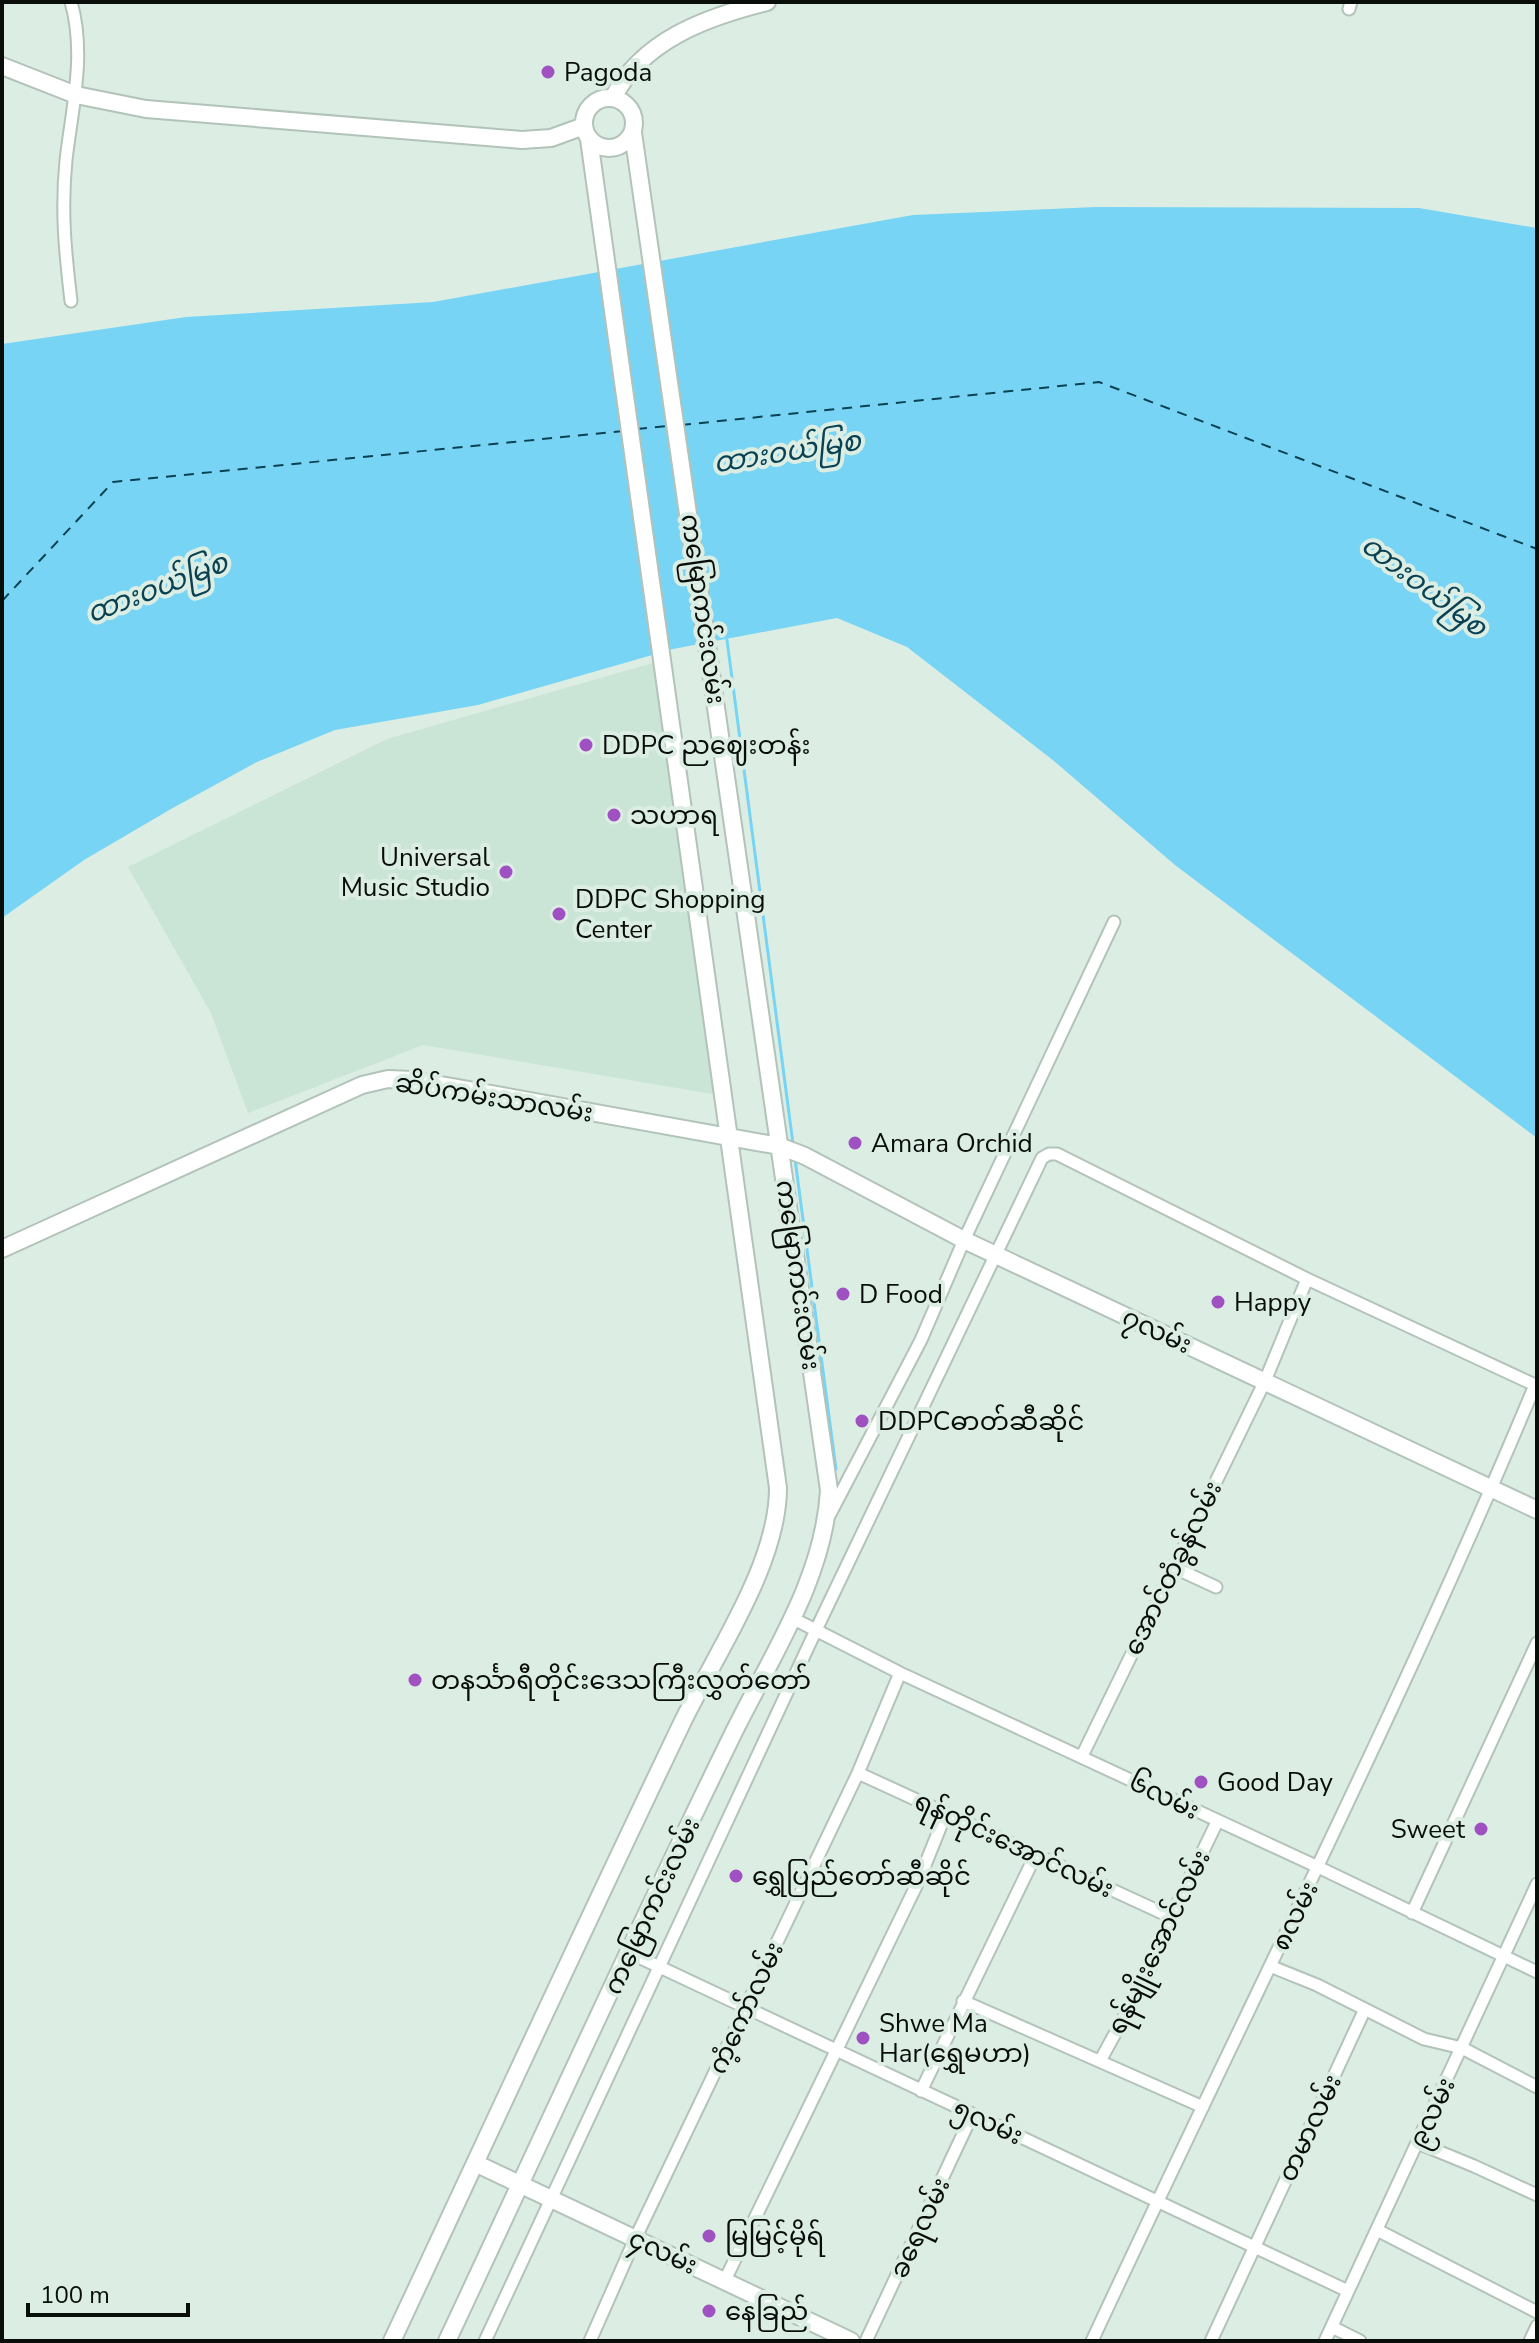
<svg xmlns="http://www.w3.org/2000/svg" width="1539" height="2343" viewBox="0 0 1539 2343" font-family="'Nunito Sans','Noto Sans Myanmar',sans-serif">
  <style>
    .built { fill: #cae4d6 }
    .water { fill: #78d4f4 }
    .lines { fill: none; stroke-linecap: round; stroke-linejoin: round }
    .stream { stroke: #78d4f4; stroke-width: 3 }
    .ferry { stroke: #0a4253; stroke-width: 2; stroke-dasharray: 10 8; stroke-linecap: butt }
    .street-casing { stroke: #b2c3b9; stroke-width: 15 }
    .secondary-casing { stroke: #b2c3b9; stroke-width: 20 }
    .street { stroke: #fff; stroke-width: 11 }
    .secondary { stroke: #fff; stroke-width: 16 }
    .poi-dot { fill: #9f50c1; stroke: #dceee4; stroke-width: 3 }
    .labels { text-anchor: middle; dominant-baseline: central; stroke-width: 8; stroke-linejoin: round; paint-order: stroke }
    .poi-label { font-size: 26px; fill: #090e0b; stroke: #dceee4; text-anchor: start }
    .street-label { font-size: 26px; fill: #090e0b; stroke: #dceee4 }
    .water-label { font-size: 28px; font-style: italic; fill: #0a4253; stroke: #dceee4 }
  </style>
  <rect width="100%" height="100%" fill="#dceee4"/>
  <path class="built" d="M667,659l63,438 -307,-52 -175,68 -37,-100 -83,-146 259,-128z"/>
  <path class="water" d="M1096,207l323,1 118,20v910l-362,-273 -121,-104 -147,-114 -70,-29 -164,31 -195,56 -143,25 -78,32 -86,47 -87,51 -82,58v-574l184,-27 247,-15 480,-87z"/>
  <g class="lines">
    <path class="stream" d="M727,640l66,504
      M795,1159l41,310"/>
    <path class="ferry" d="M681,425l418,-43 438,167
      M637,429l30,-3
      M2,601l111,-119 510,-51"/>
    <g class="street-casing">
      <path id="street" d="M71,2c15,52 1,106 -5,158 -5,51 -1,90 5,141
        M1349,9l2,-7
        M830,1514l91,-174 43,-100 150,-318
        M1175,1568l41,19
        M792,1618l108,55 418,194 219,105
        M858,1773l313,144
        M1412,1913l125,-270
        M630,1953l718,338
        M1270,1966l47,19 107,54 38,9 75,39
        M963,2001l240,106
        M1100,2061l47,-86 24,-58 46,-95
        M921,2091l115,-237
        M1418,2143l56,23 63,29
        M1377,2230l160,82
        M725,2280l194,-400 27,-67
        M1332,2327l28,14
        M485,2341l331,-711 226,-472 7,-4h8l250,125 -42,102 -183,375
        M590,2341l45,-102 223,-466 42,-100
        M866,2341l106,-226
        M1092,2341c148,-319 308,-632 443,-956l-228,-106
        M1211,2341l154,-332
        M1325,2341l212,-457
        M1530,2341l7,-15"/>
    </g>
    <g class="secondary-casing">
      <path id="secondary" d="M2,66l74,29 70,14 376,31 29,-2 33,-12
        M584 123a25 25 0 1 1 50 0a25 25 0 1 1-50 0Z
        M613,98c29,-58 94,-81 154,-96
        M2,1249l360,-164 26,-6 25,1 366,66 26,10 159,84 573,270
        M475,2163l376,178
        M392,2341c97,-207 192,-414 291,-620 33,-68 95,-157 95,-233l-189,-1349
        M447,2341c94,-200 185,-401 282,-599 38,-80 95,-160 100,-252l-196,-1357"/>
    </g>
    <use href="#street" class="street"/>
    <use href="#secondary" class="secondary"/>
  </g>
  <g class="poi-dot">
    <circle cx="548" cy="72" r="8"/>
    <circle cx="586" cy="745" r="8"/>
    <circle cx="614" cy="815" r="8"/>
    <circle cx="506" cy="872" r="8"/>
    <circle cx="559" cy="914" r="8"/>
    <circle cx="855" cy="1143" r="8"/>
    <circle cx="843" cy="1294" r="8"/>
    <circle cx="1218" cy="1302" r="8"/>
    <circle cx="862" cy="1421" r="8"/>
    <circle cx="415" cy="1680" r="8"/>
    <circle cx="1201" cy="1782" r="8"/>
    <circle cx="1481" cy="1829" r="8"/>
    <circle cx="736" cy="1876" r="8"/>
    <circle cx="863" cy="2038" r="8"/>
    <circle cx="709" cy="2236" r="8"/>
    <circle cx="709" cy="2311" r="8"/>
  </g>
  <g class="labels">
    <g class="poi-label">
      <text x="564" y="72">Pagoda</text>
      <text x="602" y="745">DDPC ညဈေးတန်း</text>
      <text x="630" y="815">သဟာရ</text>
      <text x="490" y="857" text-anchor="end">Universal<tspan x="490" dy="30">Music Studio</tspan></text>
      <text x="575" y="899">DDPC Shopping<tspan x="575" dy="30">Center</tspan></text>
      <text x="871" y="1143">Amara Orchid</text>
      <text x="859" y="1294">D Food</text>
      <text x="1234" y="1302">Happy</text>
      <text x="878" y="1421">DDPCဓာတ်ဆီဆိုင်</text>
      <text x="431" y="1680">တနင်္သာရီတိုင်းဒေသကြီးလွှတ်တော်</text>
      <text x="1217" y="1782">Good Day</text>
      <text x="1465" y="1829" text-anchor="end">Sweet</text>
      <text x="752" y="1876">ရွှေပြည်တော်ဆီဆိုင်</text>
      <text x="879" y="2023">Shwe Ma<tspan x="879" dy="30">Har(‌‌ရွှေမဟာ)</tspan></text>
      <text x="725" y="2236">မြမြင့်မိုရ်</text>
      <text x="725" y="2311">နေခြည်</text>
    </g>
    <g class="street-label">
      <text transform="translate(703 609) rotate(82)">ကမြောကင်းလမ်း</text>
      <text transform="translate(494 1098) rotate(9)">ဆိပ်ကမ်းသာလမ်း</text>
      <text transform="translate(798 1275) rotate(82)">ကမြောကင်းလမ်း</text>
      <text transform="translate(1157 1331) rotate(25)">၇လမ်း</text>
      <text transform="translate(1173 1568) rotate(-64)">အောင်တံခွန်လမ်း</text>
      <text transform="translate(1164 1796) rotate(26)">၆လမ်း</text>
      <text transform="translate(1014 1845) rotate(25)">ရန်တိုင်းအောင်လမ်း</text>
      <text transform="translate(652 1906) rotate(-65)">ကမြောကင်းလမ်း</text>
      <text transform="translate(1295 1916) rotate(-64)">၈လမ်း</text>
      <text transform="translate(1159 1942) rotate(-64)">ရန်မျိုးအောင်လမ်း</text>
      <text transform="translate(746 2008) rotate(-65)">ကံ့ကော်လမ်း</text>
      <text transform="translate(1432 2113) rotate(-65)">၉လမ်း</text>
      <text transform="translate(988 2122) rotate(25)">၅လမ်း</text>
      <text transform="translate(1310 2128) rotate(-65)">တမာလမ်း</text>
      <text transform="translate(920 2228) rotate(-65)">ခရေလမ်း</text>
      <text transform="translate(663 2252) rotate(25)">၄လမ်း</text>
    </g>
    <g class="water-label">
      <text transform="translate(787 452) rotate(-9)">ထားဝယ်မြစ</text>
      <text transform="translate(1424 586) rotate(37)">ထားဝယ်မြစ</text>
      <text transform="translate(157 588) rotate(-21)">ထားဝယ်မြစ</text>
    </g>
  </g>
  <rect width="1539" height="2343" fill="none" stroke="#090e0b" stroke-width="8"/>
  <path d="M28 2303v12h160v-12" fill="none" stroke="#090e0b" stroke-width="4"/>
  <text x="40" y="2303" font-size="24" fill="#090e0b" stroke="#dceee4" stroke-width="6" paint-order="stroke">100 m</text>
</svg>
